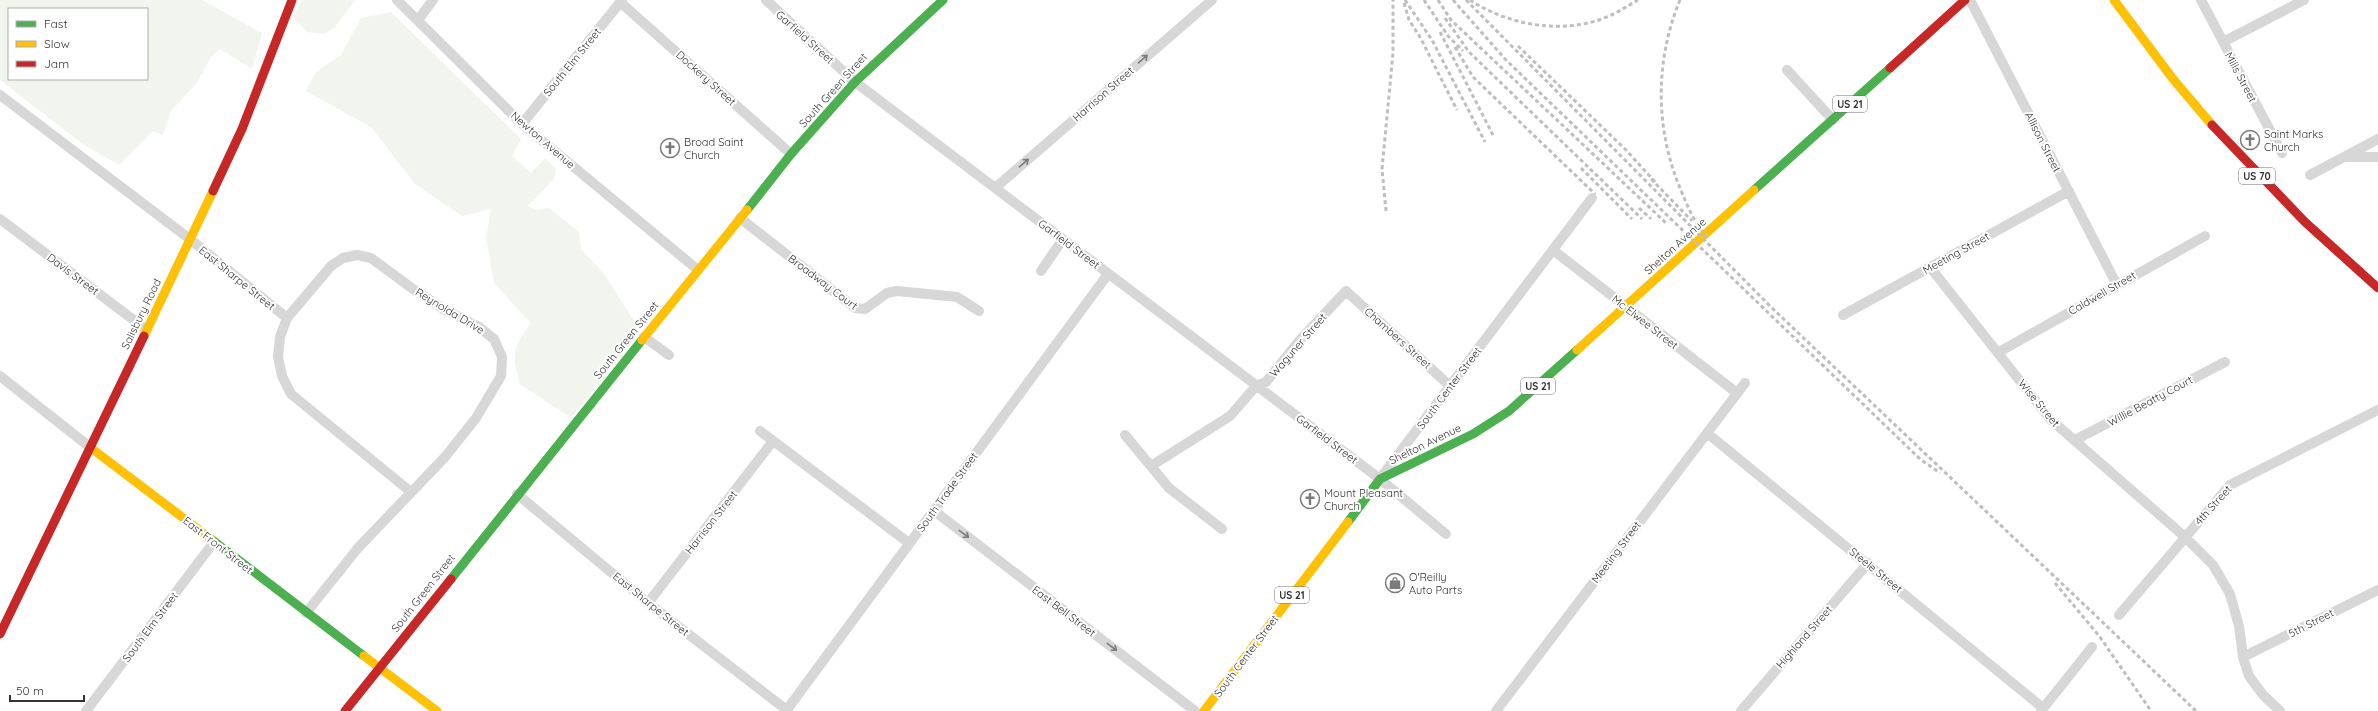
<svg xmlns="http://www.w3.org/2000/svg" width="2378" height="711" viewBox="0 0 2378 711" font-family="Quicksand,sans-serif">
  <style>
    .green { fill: #f1f5ed; fill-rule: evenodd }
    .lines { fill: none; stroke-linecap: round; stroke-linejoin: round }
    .street { stroke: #d7d7d7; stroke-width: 10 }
    .fast { stroke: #4caf50; stroke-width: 9 }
    .slow { stroke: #ffc107; stroke-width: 9 }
    .jam { stroke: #c62828; stroke-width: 9 }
    .rail { stroke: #bebebe; stroke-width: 3; stroke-dasharray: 4 3; stroke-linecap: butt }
    .oneway { stroke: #7d7d7d }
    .labels { text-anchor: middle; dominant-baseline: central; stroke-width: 4; stroke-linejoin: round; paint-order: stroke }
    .shield { fill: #fff; stroke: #707070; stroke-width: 1 }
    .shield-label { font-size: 10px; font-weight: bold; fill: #333 }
    .street-label { font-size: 11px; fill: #333; stroke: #fff }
    .poi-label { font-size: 11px; fill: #333; stroke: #fff; text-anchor: start }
  </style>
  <rect width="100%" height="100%" fill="#fff"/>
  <path class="green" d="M0,0h202l60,33 -10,36 -32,-20 -9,8 -15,27 -25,27 -8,24 -10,-4 -34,34 -35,-20 -84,-65zM9,9h138v70h-138z
    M301,0h54l-20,27 -10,7 -18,-2 -14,-15z
    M391,12l130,127 -9,17 19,17 14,-15 11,11 -2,10 -26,27 8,4 13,-2 30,24 2,17 23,25 32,50 -11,26 -54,68 -51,-34c-9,-31 -7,-36 11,-61l-37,-40 -8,-45 5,-29 -29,7 -47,-32 -44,-57 -65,-36 10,-19 25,-17 20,-37z"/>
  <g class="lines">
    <path class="street" d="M397,0l125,124 176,146
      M766,0l89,82 525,397 66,55
      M1970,0l147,285
      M2201,0l81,153
      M620,2l171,152
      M418,20l15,-20
      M2223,42l81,-42
      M1787,70l46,50
      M0,95l191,145 96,78
      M522,124l100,-124
      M2346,157h32
      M2310,175l68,-36
      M995,188l217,-188
      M740,218l115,90 10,1 22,-16 10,-2 60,6 22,14
      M0,219l147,111
      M1553,250l184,143
      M1930,267l120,152 135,118 28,28 17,29 9,32 4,31 6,19 14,19 17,16
      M1041,271l22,-32
      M1843,315l226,-124
      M644,337l25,18
      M1999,352l206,-116
      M0,376l91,72
      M760,431l149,112
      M1707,433l336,275
      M1125,435l44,53 53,41
      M2075,440l150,-78
      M1151,466l79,-50 26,-30 10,-4 34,-42 46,-49 104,95
      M1382,476l210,-278
      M517,494l131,109 140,108
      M933,510l262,201
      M648,603l125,-162
      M306,613l52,-65 87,-91 31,-39 25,-42 1,-19 -8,-18 -15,-12 -34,-17 -32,-21 -42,-31 -14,-3 -14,3 -12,8 -44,52 -7,19 -2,20 4,19 9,18 120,98
      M2119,615l111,-130 148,-75
      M2243,657l135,-67
      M86,711l128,-169
      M786,711l322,-437
      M1496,711l249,-328
      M1741,711l127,-148
      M2041,711l51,-64"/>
    <path class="fast" d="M1754,190l136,-122
      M747,210l44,-56 64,-72 88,-82
      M1348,522l32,-43 93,-45 36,-23 68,-61
      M211,539l153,117
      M451,579l191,-239"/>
    <path class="slow" d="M2114,0l59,79 39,46
      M144,336l69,-145
      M642,340l105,-130
      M1577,350l177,-160
      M91,448l120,91
      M364,656l73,55
      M1204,711l144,-189"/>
    <path class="jam" d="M1890,68l75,-68
      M2212,125l93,97 73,66
      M213,191l29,-62 50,-129
      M0,634l144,-298
      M345,711l106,-132"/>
    <path class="rail" d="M1405,0l27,40 53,102
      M1424,0l24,36 15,15
      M1438,0l13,20 215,203
      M1453,0l53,60 414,399 20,14
      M1466,0l306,308 424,403
      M1470,0c38,25 89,34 132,19 13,-5 24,-12 36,-19
      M1680,0c-26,63 -25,133 3,195 6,15 13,30 24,42
      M1404,3l5,17 11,17 37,73
      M1445,18l24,34 173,167
      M1440,32l53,103
      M1518,46l108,104 30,33
      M1455,47l18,30 122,117
      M1581,168l51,51
      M1651,179l41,42
      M1639,208l12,11
      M1386,211l-4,-42 11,-116v-53
      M2055,583l45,54 51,74"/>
  </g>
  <defs><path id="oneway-shaft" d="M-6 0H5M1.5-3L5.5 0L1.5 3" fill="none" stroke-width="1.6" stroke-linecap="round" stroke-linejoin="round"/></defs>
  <g class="oneway">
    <use href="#oneway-shaft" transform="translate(1143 59) rotate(-41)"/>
    <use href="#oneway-shaft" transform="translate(1024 163) rotate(-41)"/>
    <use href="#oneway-shaft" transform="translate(964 534) rotate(37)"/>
    <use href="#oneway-shaft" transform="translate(1112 647) rotate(37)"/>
  </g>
  <defs>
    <g id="church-ring" transform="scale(1)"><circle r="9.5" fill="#fff" stroke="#7a7a7a" stroke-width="1.5"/><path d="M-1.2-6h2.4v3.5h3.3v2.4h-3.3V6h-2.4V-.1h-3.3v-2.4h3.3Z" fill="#7a7a7a"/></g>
    <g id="shop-ring" transform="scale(1)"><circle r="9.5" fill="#fff" stroke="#7a7a7a" stroke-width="1.5"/><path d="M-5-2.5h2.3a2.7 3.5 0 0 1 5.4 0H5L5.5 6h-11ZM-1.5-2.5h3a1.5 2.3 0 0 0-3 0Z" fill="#7a7a7a"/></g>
  </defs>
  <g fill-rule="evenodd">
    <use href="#church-ring" x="2250" y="140"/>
    <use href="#church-ring" x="670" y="148"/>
    <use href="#church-ring" x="1310" y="499"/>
    <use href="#shop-ring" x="1395" y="583"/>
  </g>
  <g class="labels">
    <g class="shield">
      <rect x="1833" y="96" width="34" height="16" rx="3"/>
      <rect x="2239" y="168" width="36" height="16" rx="3"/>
      <rect x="1521" y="378" width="34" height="16" rx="3"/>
      <rect x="1275" y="587" width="34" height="16" rx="3"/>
    </g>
    <g class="shield-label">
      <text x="1850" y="104">US 21</text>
      <text x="2257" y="176">US 70</text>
      <text x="1538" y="386">US 21</text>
      <text x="1292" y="595">US 21</text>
    </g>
    <g class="street-label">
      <text transform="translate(805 37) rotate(42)">Garfield Street</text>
      <text transform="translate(572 62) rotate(-51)">South Elm Street</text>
      <text transform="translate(2241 77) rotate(62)">Mills Street</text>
      <text transform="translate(706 78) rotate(42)">Dockery Street</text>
      <text transform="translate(833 90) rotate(-48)">South Green Street</text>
      <text transform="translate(1103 94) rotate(-41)">Harrison Street</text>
      <text transform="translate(543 140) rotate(41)">Newton Avenue</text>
      <text transform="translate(2043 142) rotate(63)">Allison Street</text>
      <text transform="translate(1069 244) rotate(37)">Garfield Street</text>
      <text transform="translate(1675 246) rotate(-42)">Shelton Avenue</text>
      <text transform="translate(1956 253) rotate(-29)">Meeting Street</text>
      <text transform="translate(73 274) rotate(37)">Davis Street</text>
      <text transform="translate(237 278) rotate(39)">East Sharpe Street</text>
      <text transform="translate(823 282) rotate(37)">Broadway Court</text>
      <text transform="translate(2102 293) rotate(-30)">Caldwell Street</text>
      <text transform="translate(450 311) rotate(31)">Reynolda Drive</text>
      <text transform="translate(141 314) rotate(-64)">Salisbury Road</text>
      <text transform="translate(1645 322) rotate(38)">Mc Elwee Street</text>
      <text transform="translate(1398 338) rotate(42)">Chambers Street</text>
      <text transform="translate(626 340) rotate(-51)">South Green Street</text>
      <text transform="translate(1298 345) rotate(-49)">Waguner Street</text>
      <text transform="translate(1449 388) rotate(-53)">South Center Street</text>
      <text transform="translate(2150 401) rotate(-28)">Willie Beatty Court</text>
      <text transform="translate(2039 403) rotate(50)">Wise Street</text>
      <text transform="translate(1327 439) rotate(37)">Garfield Street</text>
      <text transform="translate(1425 444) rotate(-26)">Shelton Avenue</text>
      <text transform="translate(947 492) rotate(-54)">South Trade Street</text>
      <text transform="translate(2213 505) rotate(-48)">4th Street</text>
      <text transform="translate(711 522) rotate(-52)">Harrison Street</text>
      <text transform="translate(218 545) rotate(38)">East Front Street</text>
      <text transform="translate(1616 552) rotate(-53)">Meeting Street</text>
      <text transform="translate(1876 570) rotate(39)">Steele Street</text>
      <text transform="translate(423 593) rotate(-52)">South Green Street</text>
      <text transform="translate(651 604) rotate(39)">East Sharpe Street</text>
      <text transform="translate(1064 611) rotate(37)">East Bell Street</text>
      <text transform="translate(2311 623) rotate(-27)">5th Street</text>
      <text transform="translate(150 627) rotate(-53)">South Elm Street</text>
      <text transform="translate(1804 637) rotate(-49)">Highland Street</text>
      <text transform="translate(1246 656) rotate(-53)">South Center Street</text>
    </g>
    <g class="poi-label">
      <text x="2264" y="134">Saint Marks<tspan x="2264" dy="13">Church</tspan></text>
      <text x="684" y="142">Broad Saint<tspan x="684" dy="13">Church</tspan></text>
      <text x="1324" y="493">Mount Pleasant<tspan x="1324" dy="13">Church</tspan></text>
      <text x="1409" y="577">O'Reilly<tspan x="1409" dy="13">Auto Parts</tspan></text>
    </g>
  </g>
  <rect x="8" y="8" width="140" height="72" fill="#ffffff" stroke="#adadad"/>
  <rect x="16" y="21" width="20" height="6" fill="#4caf50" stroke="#adadad"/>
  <text x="44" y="28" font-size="12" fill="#333333">Fast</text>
  <rect x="16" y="41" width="20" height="6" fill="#ffc107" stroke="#adadad"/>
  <text x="44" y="48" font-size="12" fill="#333333">Slow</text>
  <rect x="16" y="61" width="20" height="6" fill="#c62828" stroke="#adadad"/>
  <text x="44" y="68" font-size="12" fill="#333333">Jam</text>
  <path d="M10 695v6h74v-6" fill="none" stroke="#333333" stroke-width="2"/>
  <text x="16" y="695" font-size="12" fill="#333333" stroke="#ffffff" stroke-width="3" paint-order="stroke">50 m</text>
</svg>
